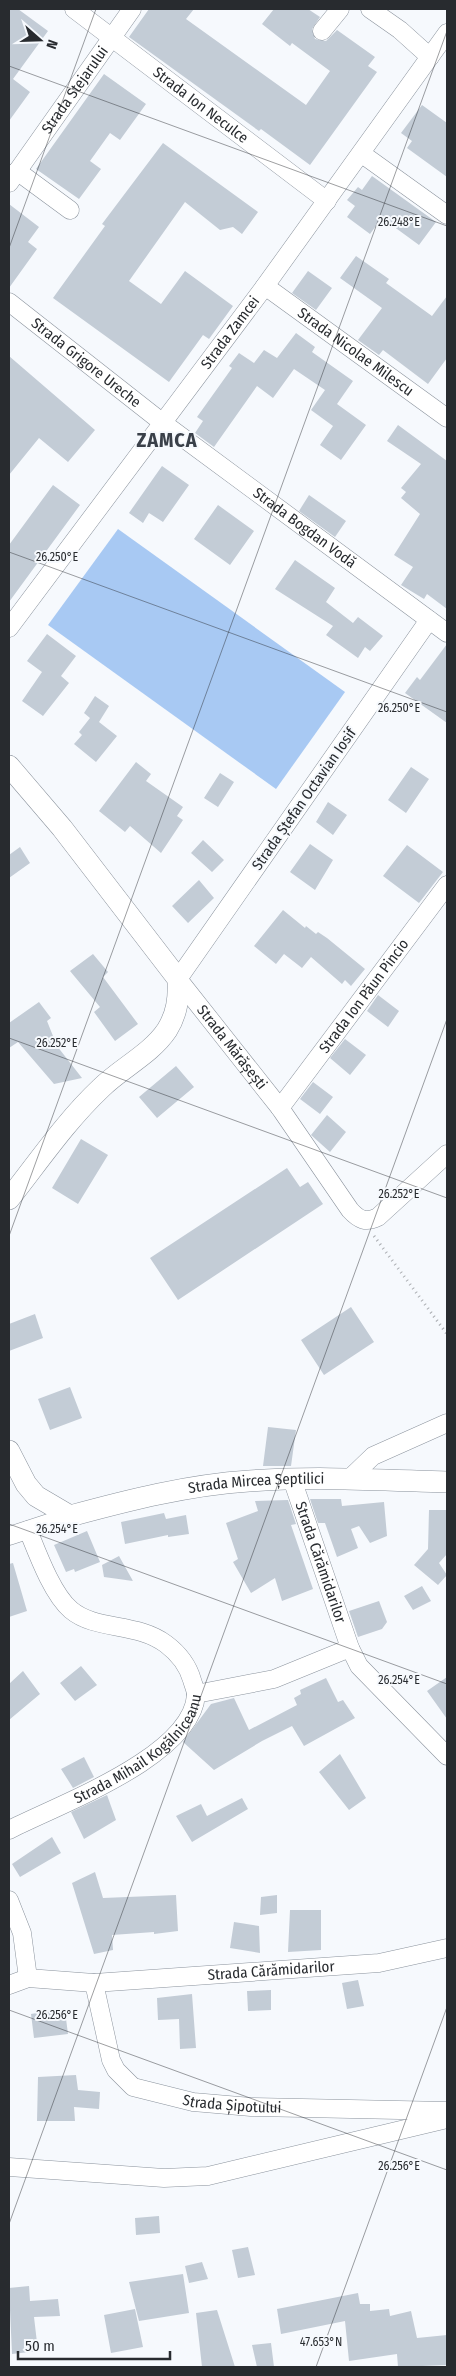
<svg xmlns="http://www.w3.org/2000/svg" width="456" height="2376" viewBox="0 0 456 2376" font-family="'Fira Sans Condensed',sans-serif">
  <style>
    .green { fill: #a8c9f3 }
    .building { fill: #c3ccd6 }
    .lines { fill: none; stroke-linecap: round; stroke-linejoin: round }
    .minor-casing { stroke: #8b939d; stroke-width: 19 }
    .tertiary-casing { stroke: #8b939d; stroke-width: 22 }
    .path { stroke: #aaadb1; stroke-width: 3; stroke-dasharray: 1 4; stroke-linecap: butt }
    .minor { stroke: #fff; stroke-width: 18 }
    .tertiary { stroke: #fff; stroke-width: 21 }
    .ticks { fill: none; stroke: #282b2f; stroke-width: 1; stroke-opacity: 0.45 }
    .labels { text-anchor: middle; dominant-baseline: central; stroke-width: 4; stroke-linejoin: round; paint-order: stroke }
    .street-label { font-size: 15px; fill: #282b2f; stroke: #f6f9fd }
    .district-label { font-size: 20px; font-weight: bold; letter-spacing: 1px; fill: #3a4049; stroke: #f6f9fd }
    .ticks-label { font-size: 12px; text-anchor: middle; fill: #282b2f; stroke: #f6f9fd; stroke-width: 4; stroke-linejoin: round; paint-order: stroke }
  </style>
  <rect width="100%" height="100%" fill="#f6f9fd"/>
  <path class="green" d="M118,529l227,163 -69,97 -228,-164z"/>
  <path class="building" d="M9,9h9l30,22 -35,48 17,13 -21,29z
    M149,9h45l-8,10 120,86 24,-34 -38,-28 -2,3 -28,-22 12,-15h34l12,8 -8,12 3,10 11,2 11,-11 38,27 -7,9 9,6 -67,93 -49,-36 -2,2 -130,-94z
    M104,74l42,30 -26,36 -10,-7 -20,28 11,8 -22,30 -43,-30z
    M422,105l25,18v54l-40,-29 5,-7 -11,-8z
    M163,143l95,69 -16,22 -9,-7 -13,3 -35,-28 -56,79 32,23 24,-33 48,35 -24,33 -6,-4 -34,47 -116,-84 52,-72 -3,-2z
    M372,176l64,46 -17,23 -37,-27 -12,16 -23,-17 8,-11 -8,-6 11,-13 4,3z
    M9,204l30,23 -11,15 9,7 -28,39z
    M356,256l33,23 -3,4 46,33 15,-20v62l-19,26 -45,-34 -4,5 -21,-15 24,-32 -42,-30z
    M308,271l24,17 -16,22 -24,-17z
    M296,333l19,14 -3,5 41,29 -16,23 29,21 -25,35 -21,-15 13,-19 -22,-16 14,-20 -31,-21 -21,29 -16,-12 -43,61 -19,-14 8,-12 -6,-4 35,-49 -3,-2 10,-13 15,10 10,-13 13,8z
    M9,356l86,74 -27,32 -29,-24 -30,37z
    M398,425l49,36v148l-20,-15 -3,5 -23,-14 12,-18 -19,-12 26,-41 -19,-16 5,-6 -5,-4 20,-24 -34,-23z
    M162,466l27,19 -26,37 -14,-9 -6,10 -14,-10z
    M53,485l27,20 -71,97v-57z
    M309,495l37,26 -11,16 -36,-26z
    M218,505l36,26 -24,34 -36,-26z
    M295,560l40,28 -9,14 27,21 5,-6 25,19 -13,15 -5,-4 -7,11 -32,-23 7,-9 -58,-37z
    M47,634l29,22 -15,20 8,7 -26,33 -21,-15 20,-29 -15,-11z
    M447,644v79l-42,-30 12,-16 3,3z
    M95,696l14,10 -10,16 18,14 -21,26 -22,-18 8,-9 -3,-3 11,-14 -6,-5z
    M136,762l15,12 -5,7 37,26 -6,9 6,4 -22,33 -31,-27 -5,6 -26,-21z
    M411,767l18,12 -23,34 -18,-13z
    M220,773l14,9 -16,25 -14,-9z
    M328,802l19,13 -14,20 -17,-13z
    M203,840l21,20 -12,12 -21,-19z
    M310,844l23,16 -18,30 -25,-18z
    M407,845l36,27 -24,31 -36,-27z
    M20,847l10,16 -21,15v-23z
    M199,880l15,18 -26,25 -16,-17z
    M283,910l22,18 1,-2 10,8 2,-2 9,6 38,31 -14,17 -6,-6 -3,4 -31,-27 -9,11 -18,-14 -8,10 -22,-18z
    M93,954l15,18 -5,5 35,47 -23,17 -21,-29 6,-5 -30,-36z
    M378,995l21,16 -11,16 -21,-16z
    M39,1002l12,16 -4,3 10,25 25,32 -28,6 -36,-42 -9,6v-25z
    M345,1039l21,16 -16,20 -20,-17z
    M176,1066l18,21 -37,31 -18,-21z
    M313,1082l20,15 -13,17 -20,-15z
    M327,1115l19,17 -16,20 -19,-17z
    M81,1139l27,16 -30,49 -26,-16z
    M287,1168l13,19 8,-5 15,22 -145,96 -28,-42z
    M351,1307l23,35 -50,33 -23,-35z
    M35,1314l8,24 -34,13v-27z
    M70,1387l12,31 -32,12 -12,-31z
    M268,1427l28,3 -5,36h-28z
    M310,1499h31l1,7 42,-4 3,34 -17,7 -11,-17 -8,3 7,19 -21,9 -12,-34h-7z
    M288,1500l8,24 -5,1 22,64 -31,12 -7,-23 -24,15 -18,-31 5,-3 -12,-36 32,-12 -3,-10z
    M429,1510h18v44l-8,9 8,12 -9,10 -24,-20 14,-16z
    M164,1513l2,6 20,-4 3,19 -21,3v-2l-43,9 -4,-22z
    M87,1531l13,31 -25,10 -1,-3 -8,3 -12,-27z
    M119,1556l14,25 -29,-4 -2,-12z
    M13,1563l14,48 -18,6v-53z
    M422,1586l9,15 -18,9 -9,-14z
    M379,1601l8,21 -5,7 -24,8 -9,-26z
    M81,1666l16,19 -22,16 -15,-18z
    M23,1671l17,23 -31,26v-36z
    M447,1677v42l-20,-28z
    M326,1678l12,24 5,-2 12,18 -51,28 -12,-20 -30,15 -48,29 -31,-28 28,-38 23,-6 15,32 48,-25 -3,-7 7,-4 -1,-4z
    M340,1754l26,44 -17,12 -30,-38z
    M84,1757l10,20 -21,11 -12,-19z
    M107,1795l9,25 -32,19 -13,-27z
    M242,1798l6,11 -56,33 -16,-26 25,-12 6,12z
    M52,1837l9,16 -41,24 -8,-13z
    M95,1872l8,26 73,-3 2,36 -24,3v-2l-42,3 1,15 -19,4 -22,-71z
    M277,1895v18l-17,2 1,-18z
    M290,1910h31v40l-33,2z
    M234,1922l25,4 1,27 -30,-5z
    M358,1980l6,26 -17,3 -5,-26z
    M271,1990v20l-23,1 -1,-20z
    M192,1994l4,54 -16,1 -1,-30 -21,1 -1,-22z
    M55,2010v3l10,-2 3,23 -34,4 -3,-24z
    M76,2075l2,15 22,2 -1,17 -25,-2 1,14h-38l1,-44z
    M159,2216l1,17 -24,2 -1,-17z
    M248,2247l7,28 -17,3 -6,-28z
    M202,2262l6,17 -19,4 -4,-17z
    M183,2274l6,39 -50,8 -10,-39z
    M29,2286l1,15 28,-2 2,17 -26,1 4,34 -26,3 -3,-66z
    M358,2293l2,11h10v7l19,-2 1,7 21,-5 6,27 30,-3v30l-49,2 -1,-13 -48,7 -4,-40 -64,13 -4,-25z
    M135,2309l8,38 -32,6 -7,-38z
    M217,2310l18,57h-33l-6,-54z
    M271,2343l3,24h-17l-5,-22z"/>
  <g class="lines">
    <g class="minor-casing">
      <g id="minor">
        <path id="s1" d="M74,9l253,192"/>
        <path d="M370,9l30,21 30,27"/>
        <path d="M322,31l18,-22"/>
        <path d="M362,154l85,61"/>
        <path d="M17,171l53,39"/>
        <path id="s2" d="M9,183l123,-174"/>
        <path id="s3" d="M265,286l182,132"/>
        <path id="s4" d="M9,302l154,121 284,210"/>
        <path id="s5" d="M429,620l-251,359 102,129 70,102c9,10 16,13 28,7l69,-63"/>
        <path id="s6" d="M9,628l256,-342 182,-253"/>
        <path id="s7" d="M280,1108l167,-223"/>
        <path id="s8" d="M292,1479l58,169 9,18 88,90"/>
        <path d="M349,1479l24,-23 74,-33"/>
        <path d="M9,1536l61,-20"/>
        <path d="M196,1694l78,-15 76,-31"/>
        <path id="s9" d="M9,1830c48,-25 183,-73 187,-135 0,-5 -3,-11 -4,-15 -4,-14 -14,-27 -26,-36 -29,-22 -70,-13 -95,-34 -19,-16 -34,-58 -43,-80"/>
        <path d="M9,1900l13,33 6,45"/>
        <path id="s10" d="M94,1983l17,77 5,10 17,17 60,15 58,5 196,4"/>
        <path id="s11" d="M9,1985l19,-7 66,5 285,-20 68,-15"/>
        <path d="M9,2167l155,11 44,-2 239,-57"/>
      </g>
    </g>
    <g class="tertiary-casing">
      <g id="tertiary">
        <path d="M9,766l53,62 116,151c1,19 -1,35 -11,51 -16,24 -46,38 -66,58 -35,33 -62,73 -92,111"/>
        <path id="s12" d="M9,1451l17,33 10,12 34,20c59,-16 118,-31 179,-35 66,-5 132,-1 198,1"/>
      </g>
    </g>
    <path class="path" d="M374,1236l73,98"/>
    <use href="#minor" class="minor"/>
    <use href="#tertiary" class="tertiary"/>
  </g>
  <path class="ticks" d="M9,66l438,160M9,248l87,-239M9,552l438,160M9,1038l438,160M9,1236l438,-1205M9,1524l438,160M9,2010l438,160M9,2224l438,-1205M316,2367l131,-360"/>
  <g class="labels">
    <g class="street-label">
      <text stroke="none"><textPath href="#s2" startOffset="114">Strada Stejarului</textPath></text>
      <text stroke="none"><textPath href="#s1" startOffset="159">Strada Ion Neculce</textPath></text>
      <text stroke="none"><textPath href="#s6" startOffset="369">Strada Zamcei</textPath></text>
      <text stroke="none"><textPath href="#s3" startOffset="112">Strada Nicolae Milescu</textPath></text>
      <text stroke="none"><textPath href="#s4" startOffset="98">Strada Grigore Ureche</textPath></text>
      <text stroke="none"><textPath href="#s4" startOffset="372">Strada Bogdan Vodă</textPath></text>
      <text transform="translate(304 799) rotate(-55)">Strada Ștefan Octavian Iosif</text>
      <text stroke="none"><textPath href="#s7" startOffset="140">Strada Ion Păun Pincio</textPath></text>
      <text stroke="none"><textPath href="#s5" startOffset="525">Strada Mărășești</textPath></text>
      <text stroke="none"><textPath href="#s12" startOffset="282">Strada Mircea Șeptilici</textPath></text>
      <text stroke="none"><textPath href="#s8" startOffset="88">Strada Cărămidarilor</textPath></text>
      <text stroke="none"><textPath href="#s9" startOffset="156">Strada Mihail Kogălniceanu</textPath></text>
      <text stroke="none"><textPath href="#s11" startOffset="264">Strada Cărămidarilor</textPath></text>
      <text stroke="none"><textPath href="#s10" startOffset="215">Strada Șipotului</textPath></text>
    </g>
    <g class="district-label">
      <text x="167" y="440">ZAMCA</text>
    </g>
  </g>
  <g class="ticks-label">
    <text x="399" y="226">26.248°E</text>
    <text x="57" y="561">26.250°E</text>
    <text x="399" y="712">26.250°E</text>
    <text x="57" y="1047">26.252°E</text>
    <text x="399" y="1198">26.252°E</text>
    <text x="57" y="1533">26.254°E</text>
    <text x="399" y="1684">26.254°E</text>
    <text x="57" y="2019">26.256°E</text>
    <text x="399" y="2170">26.256°E</text>
    <text x="321" y="2346">47.653°N</text>
  </g>
  <rect width="456" height="2376" fill="none" stroke="#282b2f" stroke-width="20"/>
  <g transform="translate(40 40) rotate(110)" stroke="#f6f9fd" stroke-width="4" paint-order="stroke">
  <path d="M0-4L9 19L0 12L-9 19Z" fill="#282b2f"/>
  <text y="-8" font-size="14" font-weight="bold" text-anchor="middle" fill="#282b2f">N</text>
  </g>
  <path d="M18 2351v8h152v-8" fill="none" stroke="#282b2f" stroke-width="2.5"/>
  <text x="25" y="2351" font-size="15" fill="#282b2f" stroke="#f6f9fd" stroke-width="4" paint-order="stroke">50 m</text>
</svg>
